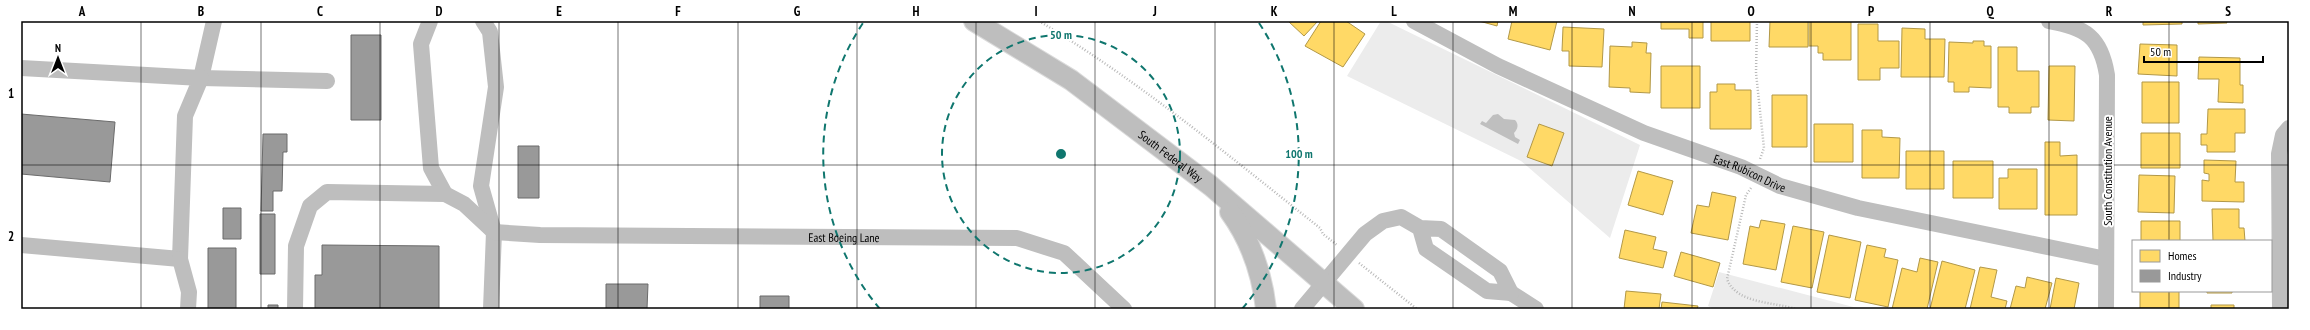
<svg xmlns="http://www.w3.org/2000/svg" width="2310" height="330" viewBox="0 0 2310 330" font-family="'PT Sans Narrow',sans-serif">
  <style>
    .green { fill: #ececec }
    .water { fill: #bfbfbf }
    .homes { fill: #ffd966; stroke: #b29847 }
    .industry { fill: #999; stroke: #6b6b6b }
    .lines { fill: none; stroke-linecap: round; stroke-linejoin: round }
    .major-casing { stroke: #dbdbdb; stroke-width: 22 }
    .path { stroke: #b9b9b9; stroke-width: 2.5; stroke-dasharray: 1 2; stroke-linecap: butt }
    .minor { stroke: #bebebe; stroke-width: 16 }
    .major { stroke: #bebebe; stroke-width: 20 }
    .grid { fill: none; stroke: #000; stroke-width: 1; stroke-opacity: 0.55 }
    .ring { fill: none; stroke: #0f766e; stroke-width: 2; stroke-dasharray: 7 5 }
    .labels { text-anchor: middle; dominant-baseline: central; stroke-width: 4; stroke-linejoin: round; paint-order: stroke }
    .street-label { font-size: 12px; fill: #000; stroke: #fff }
    .centre { fill: #0f766e; stroke: #fff; stroke-width: 2 }
    .ring-label { font-size: 12px; text-anchor: middle; font-weight: bold; fill: #0f766e; stroke: #fff; stroke-width: 4; stroke-linejoin: round; paint-order: stroke }
    .neatline { fill: none; stroke: #000; stroke-width: 1.5 }
    .grid-label { font-size: 13px; text-anchor: middle; font-weight: bold; fill: #000 }
  </style>
  <rect width="100%" height="100%" fill="#fff"/>
  <path class="green" d="M1381,21h5l254,124 -30,93 -89,-77 -174,-85z
    M1719,272l142,37h-147l-6,-3z"/>
  <path class="water" d="M1498,114l6,5 11,1c4,4 3,9 -1,13l1,4 5,3 -2,4 -38,-20 2,-3 4,2 7,-8z"/>
  <path class="homes" d="M1288,21h30l-14,15z
    M1321,21h25l19,13 -22,33 -38,-21z
    M1479,21h19l-1,5z
    M1512,21h45l-7,29 -42,-11z
    M1661,21h42v17h-14v-9h-28z
    M1711,21h39v20h-39z
    M1770,21h38v26h-39z
    M1809,21h42v39h-28v-7h-5v-7h-9z
    M2143,21h39v3l-39,1z
    M2198,21h28l1,2 -29,1z
    M1858,24h20v17h21v27h-19v12h-22z
    M1563,27l41,2 -2,38 -33,-1v-15h-7z
    M1902,28l23,1v10h20l-1,38h-43z
    M1973,41h11v5h7v42l-22,-1v5h-15v-10h-6l1,-40 24,1z
    M1632,42l15,1 -1,10h5l-1,40 -20,-1v-4l-21,-1 1,-41 22,1z
    M2140,44l37,1v31l-39,-2z
    M1998,47h19v24h22v36h-8v6h-22v-6h-11z
    M2199,57l41,1v27h3v18l-25,-1 1,-23h-21z
    M1661,66h39v42h-39z
    M2049,66h26l-1,55 -26,-1z
    M2142,82h37v41h-37z
    M1717,84h18v6h16v39h-41v-37h7z
    M1772,95h35v52h-35z
    M2208,109h37v24h-10v19h-28v-7h-6v-11h6z
    M1539,124l25,9 -12,33 -25,-9z
    M1814,124h39v38h-39z
    M1862,130h20v7l18,1 -1,40h-37z
    M2141,133h39v35h-39z
    M2045,142h15v14l17,-1v60h-32z
    M1906,151h38v38h-38z
    M2204,160l32,1 -1,21h9v20l-42,-1v-21l7,1v-7l-5,-1z
    M1953,161h40v37h-40z
    M2008,169h29v40h-38v-31h9z
    M1638,171l35,10 -10,34 -35,-10z
    M2139,175l36,1 -1,37 -36,-1z
    M1712,192l24,5 -8,43 -37,-7 6,-28 12,2z
    M2212,209h27v19h5l1,13h-32z
    M1761,220l24,4 -9,46 -33,-6 7,-38 9,2z
    M2141,221h39v20h-39z
    M1793,226l31,6 -12,56 -31,-6z
    M1625,230l31,7 -3,12 14,3 -4,16 -44,-10z
    M1829,235l32,7 -11,56 -33,-6z
    M1867,245l19,4 -2,8 14,3 -10,47 -33,-7z
    M1681,252l39,11 -7,24 -39,-11z
    M1920,258l18,4 -11,47h-35l10,-41 15,4z
    M1942,261l33,9 -10,39h-35z
    M1980,267l17,3 -6,27 16,4 -2,8h-35z
    M2027,277l25,6 -7,26h-35l6,-23 9,2z
    M2056,278l23,5 -5,26h-24z
    M1626,291l35,3 -2,15h-35z
    M2140,291h39v17h-39z
    M2207,291h25v2h-25z
    M1662,302l36,4 -1,3h-36z
    M2211,305h23v4h-23z"/>
  <path class="industry" d="M351,35h30v85h-30z
    M21,114l94,8 -5,60 -89,-8z
    M263,134h24v18h-4l-1,39h-9v20h-12z
    M518,146h21v52h-21z
    M223,208h18v31h-18z
    M260,214h15v60h-15z
    M322,245l117,1v63h-124v-34h7z
    M208,248h28v61h-28z
    M606,284h42l-1,25h-41z
    M760,296h29v13h-29z
    M268,305h10v4h-10z"/>
  <g class="lines">
    <g class="major-casing">
      <g id="major">
        <path id="s3" d="M974,21l97,59 140,106 143,123"/>
        <path d="M1230,212c21,29 32,61 36,97"/>
      </g>
    </g>
    <path class="path" d="M1039,21c100,60 190,135 281,207l3,6 14,11
      M1757,21l-1,52 8,75 -4,11
      M1751,188l-5,7 -19,84c9,25 48,23 69,30
      M1359,263l58,46"/>
    <g class="minor">
      <path d="M214,21l-13,57 126,3"/>
      <path d="M430,21l-9,23 10,124 14,26"/>
      <path d="M483,21l7,11 6,55 -15,99 13,46 -3,77"/>
      <path id="s1" d="M1414,21l84,45 146,67 97,34 39,19 78,22 248,51"/>
      <path d="M2049,21c36,6 52,16 58,54l-1,234"/>
      <path d="M21,68l180,10 -16,38 -5,143 -159,-14"/>
      <path d="M180,259l9,33 -1,17"/>
      <path d="M1511,293l25,16"/>
      <path id="s2" d="M295,309l1,-63 14,-40 17,-14 118,2 19,10 30,28 46,3 477,3 47,15 60,56"/>
      <path d="M1302,309l63,-75 18,-13 18,-4 19,11 21,1 59,42 11,22 -24,-2 -61,-42 -6,-21"/>
      <path d="M2280,309l-1,-155 4,-19 6,-7"/>
    </g>
    <use href="#major" class="major"/>
  </g>
  <path class="grid" d="M141,21v288M261,21v288M380,21v288M499,21v288M618,21v288M738,21v288M857,21v288M976,21v288M1095,21v288M1215,21v288M1334,21v288M1453,21v288M1572,21v288M1692,21v288M1811,21v288M1930,21v288M2049,21v288M2169,21v220M21,165h2268M2169,291v18"/>
  <g class="ring">
    <circle cx="1061" cy="154" r="119"/>
    <path d="M880 309A238 238 0 0 1 863 23M1259 23A238 238 0 0 1 1242 309"/>
  </g>
  <g class="labels">
    <g class="street-label">
      <text stroke="none"><textPath href="#s3" startOffset="239">South Federal Way</textPath></text>
      <text transform="translate(2107 171) rotate(-90)">South Constitution Avenue</text>
      <text stroke="none"><textPath href="#s1" startOffset="369">East Rubicon Drive</textPath></text>
      <text stroke="none"><textPath href="#s2" startOffset="658">East Boeing Lane</textPath></text>
    </g>
  </g>
  <circle cx="1061" cy="154" r="6" class="centre"/>
  <g class="ring-label">
    <text x="1061" y="39">50 m</text>
    <text x="1299" y="158">100 m</text>
  </g>
  <rect width="2310" height="330" fill="none" stroke="#ffffff" stroke-width="44"/>
  <rect x="2132" y="240" width="140" height="52" fill="#ffffff" stroke="#999999"/>
  <rect x="2140" y="250" width="20" height="12" fill="#ffd966" stroke="#999999"/>
  <text x="2168" y="260" font-size="12" fill="#000000">Homes</text>
  <rect x="2140" y="270" width="20" height="12" fill="#999999" stroke="#999999"/>
  <text x="2168" y="280" font-size="12" fill="#000000">Industry</text>
  <g transform="translate(58 58)" stroke="#ffffff" stroke-width="3" paint-order="stroke">
  <path d="M0-3L7 15L0 10L-7 15Z" fill="#000000"/>
  <text y="-6" font-size="11" font-weight="bold" text-anchor="middle" fill="#000000">N</text>
  </g>
  <path d="M2144 56v6h119v-6" fill="none" stroke="#000000" stroke-width="2"/>
  <text x="2150" y="56" font-size="12" fill="#000000" stroke="#ffffff" stroke-width="3" paint-order="stroke">50 m</text>
  <rect x="22" y="22" width="2266" height="286" class="neatline"/>
  <g class="grid-label">
    <text x="82" y="16">A</text>
    <text x="201" y="16">B</text>
    <text x="320" y="16">C</text>
    <text x="439" y="16">D</text>
    <text x="559" y="16">E</text>
    <text x="678" y="16">F</text>
    <text x="797" y="16">G</text>
    <text x="916" y="16">H</text>
    <text x="1036" y="16">I</text>
    <text x="1155" y="16">J</text>
    <text x="1274" y="16">K</text>
    <text x="1394" y="16">L</text>
    <text x="1513" y="16">M</text>
    <text x="1632" y="16">N</text>
    <text x="1751" y="16">O</text>
    <text x="1871" y="16">P</text>
    <text x="1990" y="16">Q</text>
    <text x="2109" y="16">R</text>
    <text x="2228" y="16">S</text>
    <text x="11" y="98">1</text>
    <text x="11" y="241">2</text>
  </g>
</svg>
